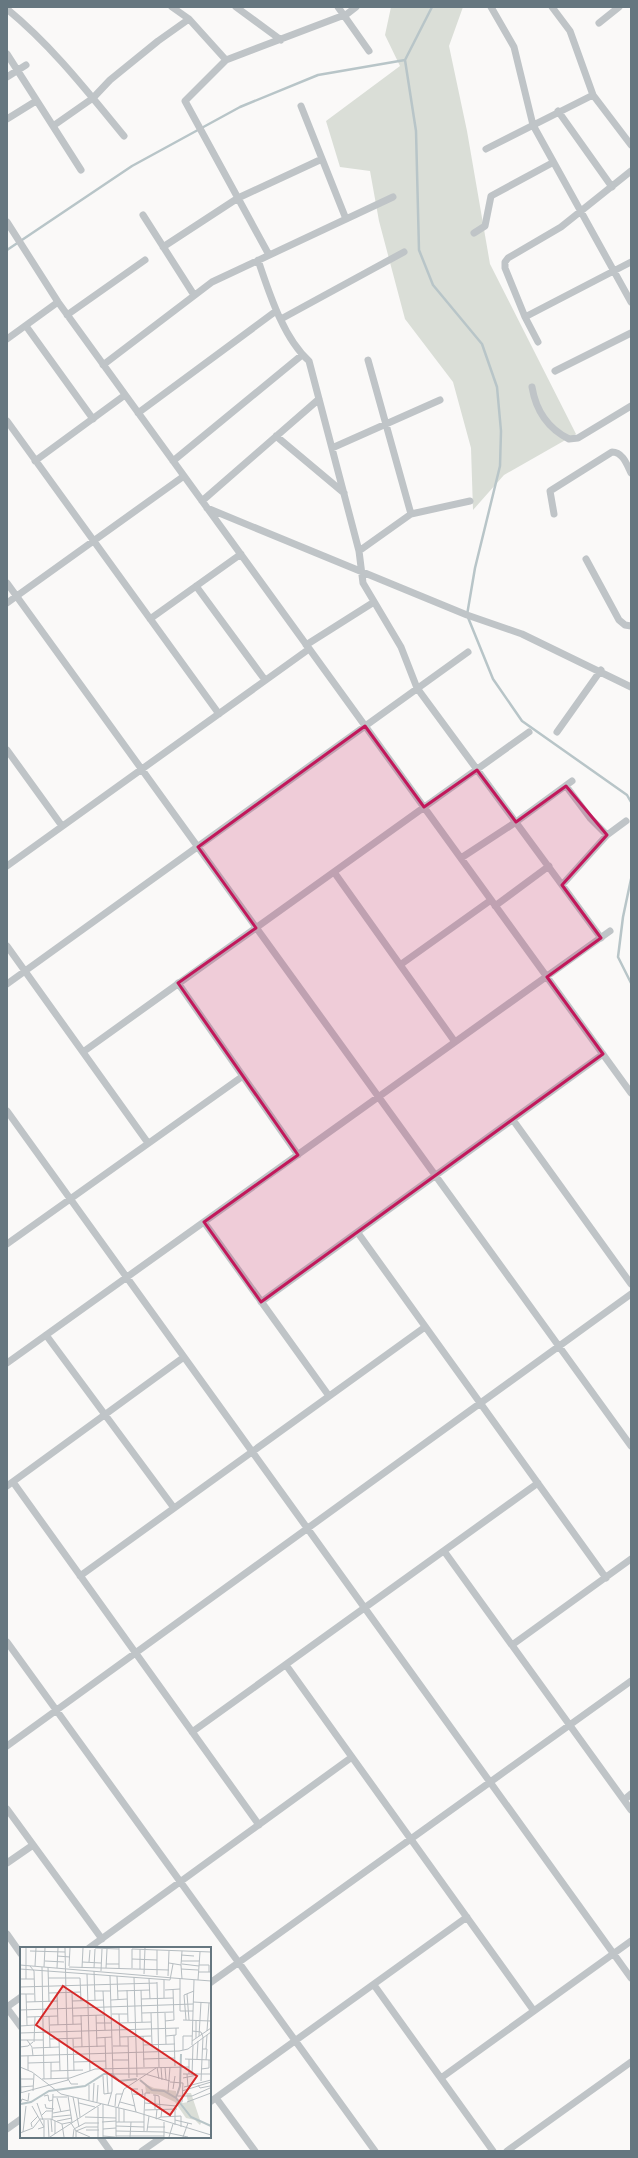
<svg xmlns="http://www.w3.org/2000/svg" width="638" height="2158" viewBox="0 0 638 2158" font-family="'DejaVu Sans',sans-serif">
  <style>
    .green { fill: #daded7 }
    .lines { fill: none; stroke-linecap: round; stroke-linejoin: round }
    .stream { stroke: #b8c5c8; stroke-width: 2.5 }
    .minor { stroke: #bfc4c7; stroke-width: 7 }
    .marked { fill: #c2185b; fill-opacity: 0.2; stroke: #c2185b; stroke-width: 3; stroke-linejoin: round }
    .inset-river { fill: none; stroke: #b8c5c8; stroke-width: 2 }
    .inset-road { fill: none; stroke: #b6bdc1; stroke-width: 1 }
    .view { fill: #d62828; fill-opacity: 0.15; stroke: #d62828; stroke-width: 2 }
    .inset-edge { fill: none; stroke: #667780; stroke-width: 2 }
  </style>
  <rect width="100%" height="100%" fill="#faf9f8"/>
  <path class="green" d="M391,7h72l-14,39 18,85 23,133 86,170 -72,41 -31,35 -2,-62 -18,-66 -48,-63 -26,-98 -9,-50 -30,-4 -14,-46 74,-55 -15,-31z"/>
  <g class="lines">
    <path class="stream" d="M432,7l-27,53 11,71 3,119 14,35 49,59 15,43 4,44 -1,35 -25,102 -8,47 26,64 29,42 105,74 4,7
      M7,250l125,-84 108,-59 78,-32 87,-15
      M631,879l-8,38 -5,40 13,26"/>
    <path class="minor" d="M172,7l17,12 37,41
      M236,7l45,33
      M338,7l31,44
      M491,7l23,40 19,78 98,177
      M552,7l18,24 23,64 38,50
      M7,9c45,37 80,82 117,127
      M599,23l20,-16
      M7,54l74,116
      M7,77l19,-12
      M301,106l45,113
      M558,111l54,76
      M7,119l29,-18
      M53,126l40,-28 17,-18 48,-39 31,-22
      M486,149l107,-54
      M143,215l51,80
      M7,222l51,80 573,791
      M474,233l11,-7 6,-30 61,-33
      M163,247l75,-49 84,-39
      M269,255l-84,-154 41,-41 121,-46 9,-7
      M258,260c11,32 25,78 51,101l50,190 4,32 38,64 16,41 184,250
      M67,315l78,-55
      M525,317l-20,-49v-6l3,-4 53,-31 70,-56
      M281,319l123,-67
      M26,326l67,93
      M7,339l51,-37
      M538,342l-13,-25 106,-55
      M368,360l43,154
      M103,365l109,-83 181,-85
      M555,371l76,-38
      M532,387c4,24 15,41 37,52l9,-1 53,-32
      M138,413l138,-102
      M7,421l212,293
      M276,436l68,57
      M332,448l108,-48
      M35,461l90,-66
      M173,461l129,-106
      M202,501l117,-102
      M207,508l260,107 55,19 109,53
      M554,514l-4,-23 62,-39c11,0 15,13 19,21
      M359,551l52,-37 59,-13
      M586,559l33,61 6,5 6,1
      M7,583l624,863
      M196,586l69,94
      M7,603l177,-127
      M150,619l91,-65
      M306,645l68,-43
      M557,732l44,-62
      M7,750l55,76
      M566,786l24,32 17,17
      M461,858l55,-36 56,-41
      M7,866l302,-217
      M334,872l121,170
      M562,885l45,-50 19,-14
      M495,906l54,-40
      M7,946l141,197
      M400,965l91,-65
      M178,983l120,172
      M7,984l461,-332
      M83,1052l446,-320
      M7,1111l624,867
      M513,1120l118,164
      M204,1222l125,174
      M358,1233l248,345
      M7,1244l236,-168
      M261,1302l342,-248
      M46,1335l128,173
      M7,1363l603,-432
      M13,1482l246,343
      M7,1486l177,-129
      M444,1551l187,259
      M80,1576l345,-249
      M7,1642l368,509
      M512,1645l119,-86
      M286,1665l248,346
      M192,1732l346,-249
      M7,1746l624,-452
      M624,1800l7,-6
      M7,1809l95,130
      M7,1863l26,-18
      M7,1934l14,20
      M89,1948l263,-191
      M210,1983l421,-302
      M374,1985l119,166
      M7,2007l14,-10
      M7,2008l14,19
      M441,2078l190,-137
      M216,2098l39,53
      M210,2102l257,-185
      M7,2129l14,-10
      M100,2137l10,14
      M142,2151l20,-14
      M507,2151l124,-89"/>
  </g>
  <path class="marked" d="M365,726l59,81 53,-37 39,52 50,-36 41,49 -45,50 39,53 -54,39 56,77 -342,248 -57,-80 94,-67 -120,-172 78,-55 -58,-81z"/>
  <g transform="translate(20 1947)">
    <rect width="191" height="191" fill="#faf9f8"/>
    <path d="M125,137l9,4 22,3v7l7,5 5,-1 -2,-9h5l10,30 -1,2 -5,-5 -9,-2 -11,-16 -15,-7 -14,-2z" fill="#daded7"/>
    <path class="inset-river" d="M120,133l12,10 12,1 12,7 15,19 20,9M156,151l4,-12 1,-32M1,157l10,-2 18,-11 36,-5 19,-12h8l7,7 18,-2"/>
    <path class="inset-road" d="M75,1l24,1M112,2l79,3M10,4l35,1M161,8l13,1M37,9l13,1M112,12l25,1M25,14l19,1M161,14h18M62,15l19,1M69,15l1,-12M149,16l12,2 1,-14M86,17h13M162,17l17,2M0,18l153,13M161,18l1,14M179,18h10v7M10,19l4,5 1,31M15,19l1,-18M49,19l1,-18M22,20l2,112M24,20l1,-19M28,20l1,35M49,20l100,3M37,21l1,-20M62,21l1,-20M74,21l1,-19M86,21l1,-19M99,21v-20M112,21v-19M0,22l150,11 3,-16M120,22v-20M161,22l17,1M74,24l1,29M81,24l1,-22M178,25h13M67,27l3,97M124,27l1,-26M137,28v-25M90,29l3,99M97,29l1,24M148,29l1,-25M114,30l3,100M28,31h32M60,31l1,23M153,31l38,3M0,32h14M6,32v-31M129,32l1,20M160,32v32h13M144,33v18M178,33l2,-28M137,35l2,85M0,40l137,-4M107,43l1,32M121,43l1,32M145,43l15,-1M75,44h16M83,44l2,39M98,44l32,-1M52,45l1,32M29,46l32,-1M37,46l1,32M0,47h14M6,47l1,31M167,47l2,26M121,52l32,-1M91,53l16,-1M52,54l32,-1M6,55l32,-1M173,55l18,1M0,63l173,-6M122,66l31,-1M131,66l1,32M145,66l1,31M92,67h16M99,67l1,32M61,68l1,32M76,68l1,32M29,69l1,32M53,69l31,-1M7,70l31,-1M163,73l28,1M166,73l-2,-25 10,-4M145,74l9,-1 -1,-31M76,76h16M99,76l32,-1M30,78l32,-1M0,79l15,-1M172,84l9,1 2,5 -2,44M187,84l2,-28M0,86l159,-5M154,88l1,31M123,89l1,31M146,89l10,-1v-7M179,89l2,-34M85,90l1,32M100,90l31,-1M108,90l1,41M76,91l16,-1M176,91v-17M30,92l32,-1M39,92l1,32M53,92l1,32M0,93h23M7,93l5,7 1,9M172,94l19,-13M14,95l1,-25M123,98l32,-1M172,98l2,-65M93,99h15M0,100l8,-1 5,-4M54,100l31,-1M13,101l26,-1M183,102h4l-1,11M186,102l1,-14M163,103v-14h9M0,105l1,41M0,109l159,-5 9,-2 23,-17M8,109v14M123,112l32,-1M165,112l26,1M177,112l1,-18M93,113h16M31,115v17M54,115l32,-1M8,116l32,-1M0,120l12,5 29,22 75,18 75,23M137,120l2,12M141,120l1,13M145,120l1,13M181,122l8,-1v-8M31,124l32,-1M93,127h32l25,7M163,127h28M167,127l1,13M169,127v-15M87,128l1,18M172,128l1,-30M83,129l1,18 7,-1M163,131l14,-3M0,132h13M22,132l28,-1 25,-9 94,-2M48,132l3,5h7M150,135l13,1 -1,19M69,138v15M178,138l2,3 10,-2M0,140l13,-1M164,140l27,-7M153,142l2,-13M13,144l1,-17M162,144l29,-9M148,145l2,-25M0,146l48,-13 -3,-132M113,147l10,1 -1,-6M133,148h2v14M135,148l4,1 1,12M24,149l4,-1 1,6 4,-1M48,149l4,26M158,149h14l18,-8M33,150h14M53,150l6,30M37,151l4,14M58,151l2,19M73,155l1,-19M77,155l1,-17M100,155l15,4M167,155l24,-9M17,156l6,17M59,156l16,4M125,156l31,3M0,157l2,-5 6,2 1,-8M25,157l1,4 8,1M88,158l4,-14v-15M12,159l12,21v10M95,159l1,-12h6M78,160v30M98,160l6,-18 32,-21M137,162l-1,10 5,-2M142,162l-1,8 20,-1v11M125,163l32,-1M155,163v15M116,165l-5,-23h7M33,166l17,-3M22,168l4,-4h7M124,168l1,-22h5M32,170l19,-2M65,170l31,1M31,172l1,13M28,173l1,17M32,173l1,-26M155,173l17,4M35,174v13M37,174l15,-3M82,175l14,-1M96,175h28M99,175v-14M104,175v-13M51,176l5,8v6M42,177l2,13M96,179l28,1M12,180l-1,-4 7,-7M128,180h17M18,182l6,-2v-7M83,182l13,-1M66,183h13M56,184l10,-4h12M56,184l14,6M96,184l48,1 24,5M124,184v-16M127,184l2,-15M3,185l3,-26M0,186l13,-5 7,-9h11l11,5 10,-2M83,189l12,1M96,189h48M30,190l51,-33M53,190l1,-8 11,-6h14M83,190v-33M96,190v-30M110,190l1,-15M144,190v-15M149,190l4,-13M163,190l5,-14"/>
    <path class="view" d="M43,39l134,90 -27,39 -134,-90z"/>
    <rect width="191" height="191" class="inset-edge"/>
  </g>
  <rect width="638" height="2158" fill="none" stroke="#667780" stroke-width="16"/>
</svg>
